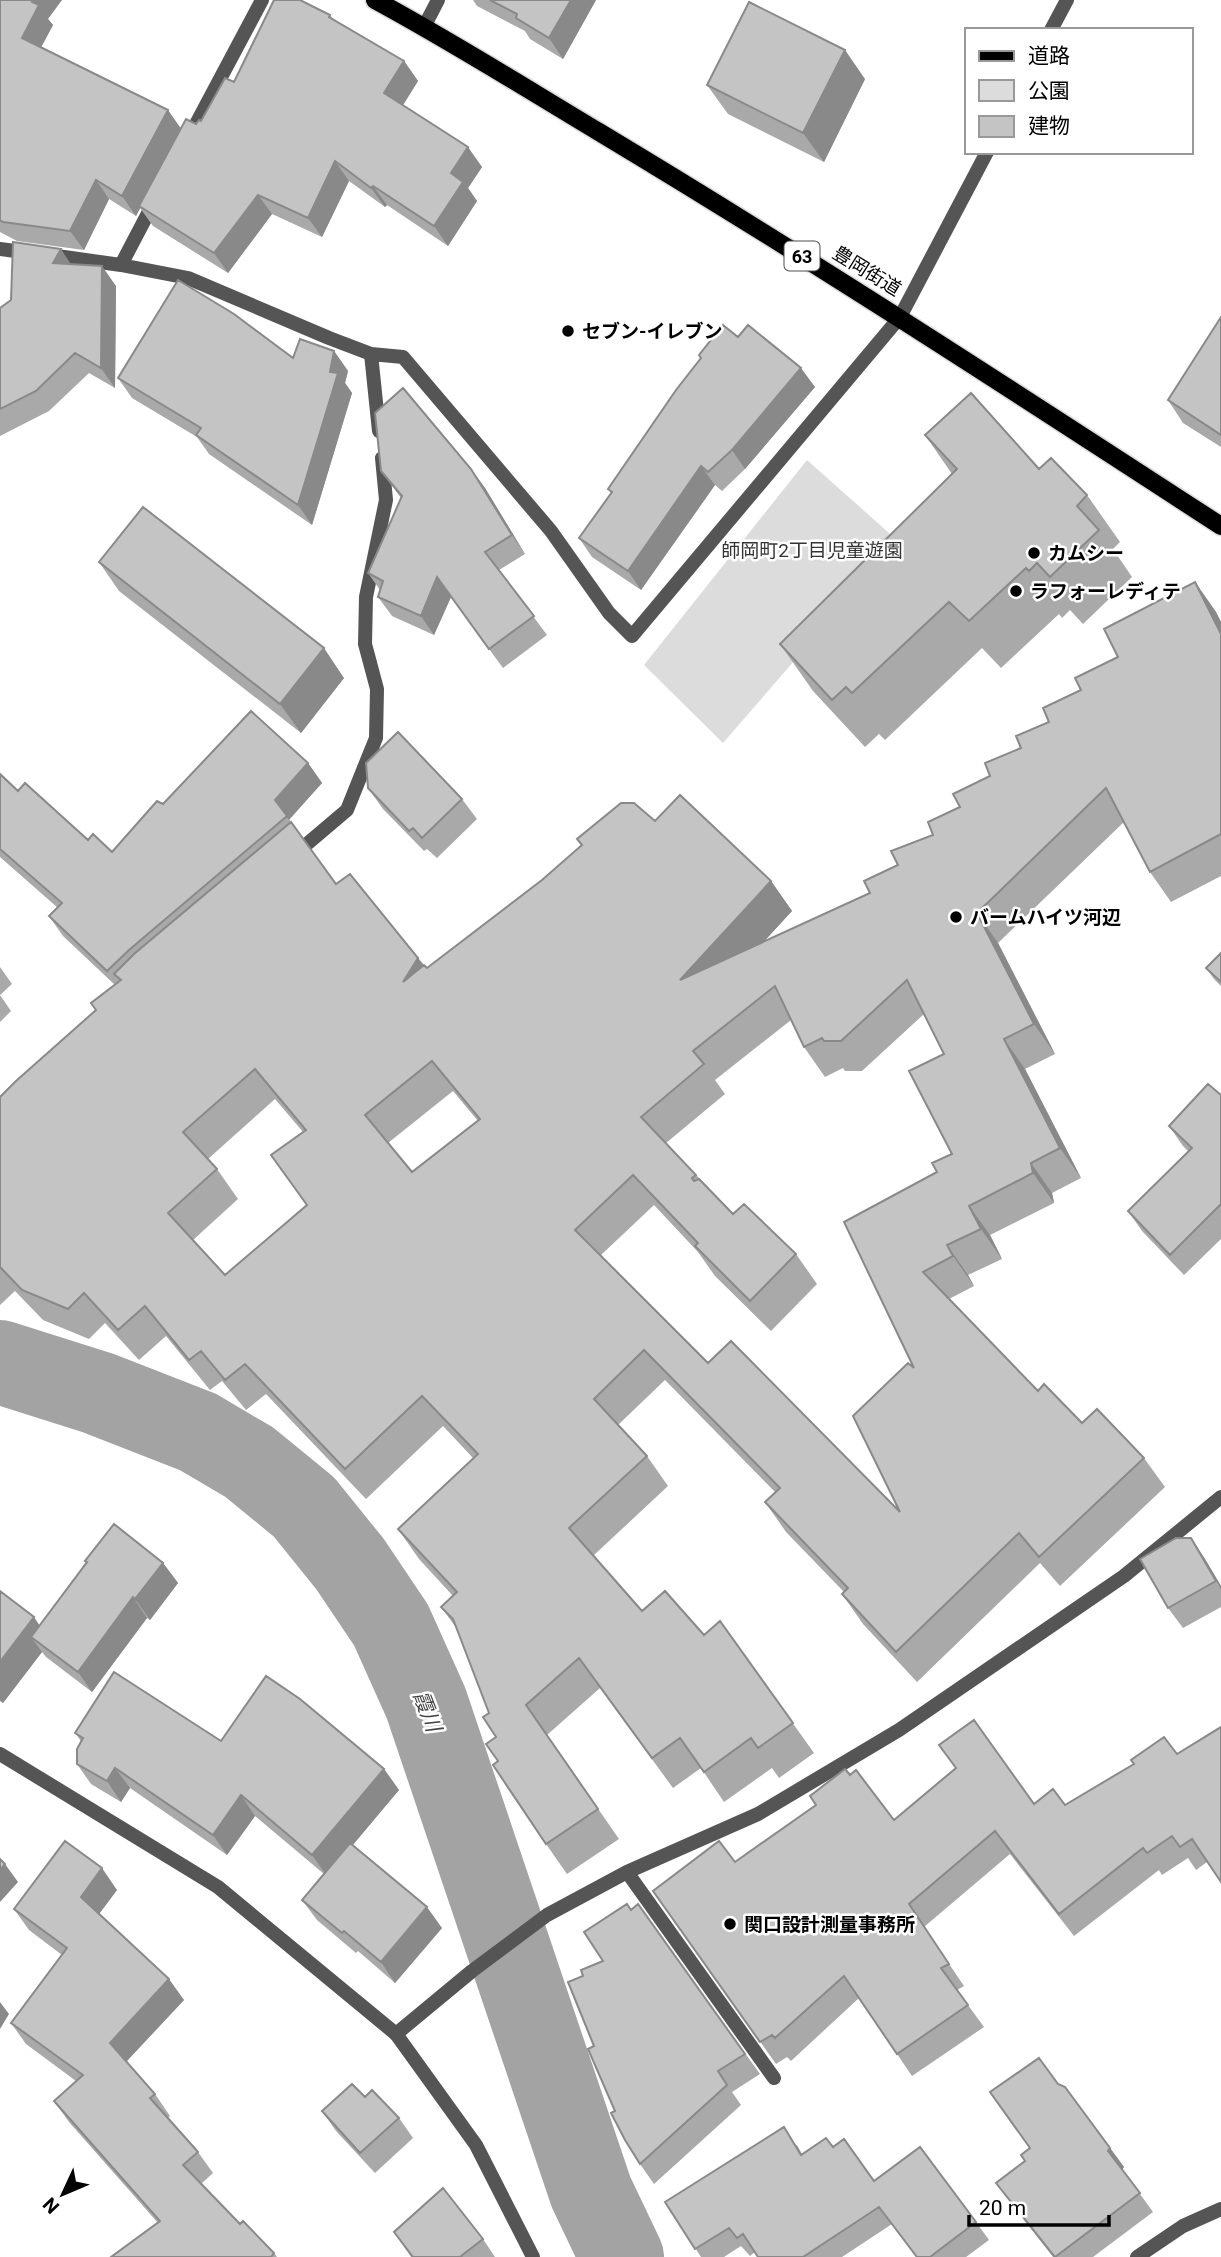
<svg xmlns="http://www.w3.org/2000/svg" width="1221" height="2257" viewBox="0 0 1221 2257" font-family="Roboto,'Noto Sans JP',sans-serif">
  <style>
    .green { fill: #dcdcdc }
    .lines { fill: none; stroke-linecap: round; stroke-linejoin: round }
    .river { stroke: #a3a3a3; stroke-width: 84 }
    .primary-casing { stroke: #dbdbdb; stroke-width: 21 }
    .minor { stroke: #555; stroke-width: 14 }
    .tertiary { stroke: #555; stroke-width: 14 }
    .primary { stroke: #000; stroke-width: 18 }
    .wall { fill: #a9a9a9; fill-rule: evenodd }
    .shaded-wall { fill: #898989 }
    .building { fill: #c4c4c4; stroke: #898989; stroke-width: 2; fill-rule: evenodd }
    .poi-dot { fill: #000; stroke: #fff; stroke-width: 2.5 }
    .labels { text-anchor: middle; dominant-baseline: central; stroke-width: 5; stroke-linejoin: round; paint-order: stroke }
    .shield { fill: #fff; stroke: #4c4c4c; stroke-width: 2 }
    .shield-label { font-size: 18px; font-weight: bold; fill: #000 }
    .street-label { font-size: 19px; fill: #000; stroke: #fff }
    .poi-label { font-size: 19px; font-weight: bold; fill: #000; stroke: #fff; text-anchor: start }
    .park-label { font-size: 19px; fill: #333; stroke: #fff }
    .water-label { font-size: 21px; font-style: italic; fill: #444; stroke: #fff }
  </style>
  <rect width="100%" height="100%" fill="#fff"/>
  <path class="green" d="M807,460l91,81 -175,202 -79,-78z"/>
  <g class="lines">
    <path class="river" d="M0,1362l98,31 100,39 51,30 55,45 46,57 41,61 35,78 165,489 31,65"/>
    <g class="primary-casing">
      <path id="primary" d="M375,0c76,41 149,87 224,132 210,126 416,260 622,394"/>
    </g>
    <path class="minor" d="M424,27l14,-27
      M1051,30l16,-30
      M187,141l75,-141
      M0,249l30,4
      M50,255l71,10 67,13 141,60 42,16 32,3 148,174 58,82 23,23 268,-319 87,-165
      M121,265l33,-63
      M371,354l8,77
      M294,855l53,-45 29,-72 1,-49 -12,-45 1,-47 20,-97 -4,-42
      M0,1754l218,133 178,147 76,-63 75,-56 80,-43 131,-58 141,-84 225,-154 97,-79
      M627,1872l147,206
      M1137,2257l46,-31 38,-17"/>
    <path class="tertiary" d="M396,2034l80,111 57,112"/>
    <use href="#primary" class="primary"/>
  </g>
  <path class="wall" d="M0,0l48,19 5,6 -12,22 140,81 15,-4 5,-3 33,-39 96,-67 3,4 71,42 14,20 -15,24 79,62 -14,21 9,13 -29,45 -61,-41 -2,2 -36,-26 -27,56 -50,-23 -44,59 -75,-47 -13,-18 -4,8 -27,-17 -25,51 -67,-9 -17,-9z
    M473,0h123l-33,59 -33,-20 -5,-8 -48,-25z
    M865,79l-41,83 -96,-48 -21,-29z
    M71,264l45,22 -1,102 -26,-15 -40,38 -49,25v-128z
    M1221,317v130l-38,-24 -15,-23z
    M738,337l77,50 -70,82 -23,22 -7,-6 -74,105 -49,-33 -13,-19 32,-45 -3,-4z
    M334,351l14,20 -3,12 7,10 -40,132 -103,-71 -12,-17 -65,-39 -14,-20 175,-20z
    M925,435l114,34 48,26 33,47 -7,7 19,28 -49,47 -13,-14 -8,8 -3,-4 -58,54 -19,-20 -97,92 -6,-6 -14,13 -52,-56 -33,-47 172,-170z
    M471,469l14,19 40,66 -26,16 48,65 -44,33 -52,-71 -17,38 -42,-19 -14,-19 2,-7 -12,-17 33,-75 -20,-27z
    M99,562l245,116 -43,55 -182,-142z
    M1195,582l21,30 5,10v254l-50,26 -21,-30 -26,-50 -126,121 57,111 -30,15 56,109 -29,15 2,10 -64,32 12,24 -34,16 6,11 -25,13 89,92 44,32 62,35 21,29 -105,99 -20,-23 -123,119 -54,-58 -21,-30 2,-2 -58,-60 -21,-30 10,-10 -110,-112 -47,45 29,31 21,30 -75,70 49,55 62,24 16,-14 94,132 -35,25 -7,-10 -48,34 -23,-34 -28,20 -73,-100 -53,47 72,104 -52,35 -21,-30 -48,-83 -2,-24 -7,-24 -32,-84 -16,-22 12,-11 -34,-37 -21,-30 75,-71 -30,-32 -77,73 -100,-105 -20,16 -24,-29 -12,9 -44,-54 -27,24 -34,-37 -16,16 -46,-19 -28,-29 -15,14v-208l96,-87 19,-25 -52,-49 -14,-20 9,-8 -58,-51v-83l18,17 70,49 24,12 51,-48 145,-41 14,20 -33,36 47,65 82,74 9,10 228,-147 116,60 21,30 -28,30 106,-48 28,-28 35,-30 57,-59 128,-119zM924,1014l20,40 8,100 -15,18 -93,50 70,146 -14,144 -192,-149 -108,-107 54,-51 44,47 17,24 56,55 46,-47 -21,-30 -63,-40 -67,-71 59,-49 -10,-14 76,-60 13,27 21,30 18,-9 2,3h17zM453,1091l25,30 -66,51 -24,-29zM275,1099l28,33 4,74 -82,69 -32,-35 45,-41 -21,-30 -9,-10z
    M368,788l94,11 15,20 -40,39 -10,-9 -3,2 -41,-42z
    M1221,953v33l-7,-7 -8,-11z
    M0,967l12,17 -12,11 11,16 -11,11z
    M1221,1095v144l-37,36 -42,-44 -14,-20 60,-60 -5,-5 -14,-20z
    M1191,1538l14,21 16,27v21l-38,21 -15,-20z
    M85,1561l78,2 15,20 -28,37 -3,-2 -55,74 -46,-35 -4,-5 -39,51 -3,-2v-110l39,35 48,-63z
    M75,1733l146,8 163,28 15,21 -47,55 90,83 -47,55 -37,-32 -2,2 -39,-33 -15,-20 22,-26 -69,-58 -28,39 -97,-67 -9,14 -30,-18 -14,-20 4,-23z
    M1164,1737l43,125 -11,8 -8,-12 -26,17 -3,-5 -85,66 -64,-82 -86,73 40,59 -7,4 27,37 -72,49 -53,-78 -68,63 -4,-4 -11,7 -123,-173 82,-29 81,-57 34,-30 44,45 140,-16 31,1 69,-41z
    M117,1890l-18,24 85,86 -58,62 29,32 15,22 -2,2 30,34 15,21 -12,11 39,40 34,29 3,4h-166l47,-34 -89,-101 -15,-21 22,-20 -50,-37 -15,-21 51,-68 -33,-25 -15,-21z
    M638,1904l122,170 -28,18 9,13 -87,79 -14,-20 -25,-53 -32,-135 20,-15 28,-52z
    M1058,2084l52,64 14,19 -2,2 31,43 -60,45h-40l-43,-55 -14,-19 29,-22z
    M365,2097l34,21 14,20 -38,35 -39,-42 -14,-20z
    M797,2145l5,9 31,-7 41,34 102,41 13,18 -23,17h-50l-24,-33 -50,33h-84l-3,-5 -5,4 -9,-10 -17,11h-23l-36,-55z
    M394,2232l89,7 12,18h-84z"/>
  <path class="shaded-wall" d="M34,0h28l-14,19 5,6 -17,32 -14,-19z
    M571,0h25l-33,59 -14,-21z
    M845,50l20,29 -41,83 -21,-29z
    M404,61l14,20 -20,32 -14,-20z
    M168,110l14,20 -46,86 -14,-20z
    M468,147l14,20 -14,21 9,13 -29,45 -14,-20 17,-53z
    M335,161l14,20 -27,56 -14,-19z
    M96,180l13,19 -25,51 -14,-19z
    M373,186l14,19 -2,2 -14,-19z
    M258,195l14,19 -44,59 -14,-20z
    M61,249l13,20 -21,-6z
    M102,266l14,20 -1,102 -14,-20z
    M334,351l14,20 -3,12 7,10 -40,132 -14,-20z
    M801,368l14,19 -70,82 -13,-19z
    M701,466l14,19 -74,105 -13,-19z
    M471,469l14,19 40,66 -13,-19z
    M437,577l14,20 -17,38 -13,-19z
    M1195,582l21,30 5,10v12z
    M324,648l20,30 -43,55 -21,-29z
    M308,763l14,20 -33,37 -14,-20z
    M771,881l21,30 -91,99 -21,-30z
    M977,913l21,30 57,111 -21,-30z
    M418,958l21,30 -36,-6z
    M1004,1039l21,30 56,109 -21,-30z
    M1031,1163l21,30 2,10 -21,-30z
    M969,1206l21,29 12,24 -21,-30z
    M947,1245l21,30 6,11 -21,-30z
    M1191,1538l14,21 16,27v3z
    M163,1563l15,20 -28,37 -15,-21z
    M133,1597l14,21 -55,74 -14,-20z
    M34,1617l16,24 -19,-4 11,15 -39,51 -3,-3v-38z
    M115,1768l15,20 -9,14 -14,-21z
    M384,1769l15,21 -72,86 -15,-21z
    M241,1795l14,21 -28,39 -14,-20z
    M5,1864l13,18 -18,20v-32z
    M102,1868l15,22 -21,28 -15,-21z
    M427,1907l15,21 -47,55 -14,-21z
    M169,1979l15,21 -60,64 -14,-21z
    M0,2002l9,12 -9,15z
    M1110,2148l14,19 -2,3 -14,-19z"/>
  <path class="building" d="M0,0h34l-2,2 7,3 -17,33 146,72 -46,86 -26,-16 -26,51 -67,-9 -3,-2z
    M274,0h26l30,15 -1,2 75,44 -20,32 84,54 -17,26 12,9 -29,44 -61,-40 -2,2 -36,-27 -27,57 -50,-23 -44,58 -75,-47 47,-87 10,5 3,-4 2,1 24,-43 9,4z
    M490,0h81l-22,38 -33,-20 1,-4z
    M749,2l96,48 -42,83 -96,-48z
    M13,242l48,7 -8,14 49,3 -1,102 -26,-15 -39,38 -36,18v-101l11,-8z
    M178,280l56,34 59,44 7,-19 34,12 -4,21 8,1 -40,132 -102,-70 5,-7 -83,-50z
    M1221,317v118l-53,-35z
    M723,325l15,12 10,-12 53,43 -69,82 -24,22 -7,-6 -73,105 -49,-33 33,-46 -4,-3 68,-99 25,-32 -2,-3z
    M403,388l68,81 41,66 -27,17 49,64 -45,33 -52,-72 -16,39 -43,-19 5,-16 -15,-8 34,-77 -21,-25 -6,-58z
    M971,393l68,76 12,-11 36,37 -10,11 22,24 -49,47 -13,-14 -8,8 -3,-3 -57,53 -20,-19 -97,91 -6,-6 -14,13 -52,-56 177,-175 -32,-34z
    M143,507l181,141 -44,56 -181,-142z
    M1195,582l26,52v200l-71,38 -44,-84 -129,125 57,111 -30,15 56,109 -29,15 2,10 -64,33 12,23 -34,16 6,11 -30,16 115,119 6,-7 38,39 15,-14 47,49 -105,99 -20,-24 -123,119 -54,-58 6,-6 -83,-86 15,-14 -136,-138 -50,49 53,57 -78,72 73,83 23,-20 39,44 16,-14 73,102 -35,25 -7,-10 -47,34 -24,-34 -28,20 -73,-100 -53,47 72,104 -52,35 -53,-79 5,-4 -12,-17 10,-7 -13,-20 6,-4 -36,-94 -12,-12 16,-15 -59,-63 80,-75 -56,-58 -77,73 -100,-105 -20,16 -24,-29 -12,9 -44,-54 -27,24 -34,-37 -16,16 -46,-19 -22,-23v-170l16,-16 80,-71 -5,-7 30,-23 -7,-6 20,-20 157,-132 45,62 14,-10 68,84 -15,24 21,-17 3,3 115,-88 40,-35 -5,-6 44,-36h13l21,18 25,-26 91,86 -91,99 190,-87 -6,-12 34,-16 -7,-14 42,-16 -5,-13 32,-15 -7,-13 37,-18 -5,-13 36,-15 -5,-12 33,-14 -6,-14 38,-18 -6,-12 43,-21 -14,-28zM907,980l37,74 -35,17 43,83 -20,9 5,9 -93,50 70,146 -6,-5 -55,53 47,96 -169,-171 -23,22 -133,-133 58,-55 65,68 -3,3 55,55 46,-47 -52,-50 -11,10 -34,-35 -5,2 -2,-3 4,-3 -55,-58 63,-53 -11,-13 82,-65 29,61 18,-9 2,3h17zM432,1061l48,58 -68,53 -47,-57zM255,1069l51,61 -35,25 36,50 -82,70 -57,-62 49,-44 -34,-37z
    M251,711l57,52 -33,37 12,16 -158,134 -22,21 -58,-55 13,-13 -62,-54v-75l18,17 7,-8 63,57 5,-6 19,18 45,-51 6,3z
    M398,732l64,67 -40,39 -9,-10 -4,3 -41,-43 -2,-25z
    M1221,953v29l-15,-14z
    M1208,1084l13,11v109l-51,51 -42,-44 64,-63 -23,-22z
    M114,1524l49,39 -28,36 -2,-2 -55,75 -47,-35 56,-75 -2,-1z
    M1176,1538h15l25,43 -48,27 -28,-49z
    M0,1591l34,26 -34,45z
    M114,1672l107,69 45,-65 34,23 84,70 -72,86 -71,-60 -28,40 -98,-67 -8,13 -30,-17v-15l6,-11 -8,-5z
    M974,1720l60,84 19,-15 12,16 69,-41 -3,-4 33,-23 13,17 44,-27v155l-29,-43 -12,8 -8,-11 -25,17 -4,-5 -84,66 -64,-83 -86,73 40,60 -8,4 27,37 -71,49 -53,-78 -69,62 -3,-3 -12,7 -107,-151 66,-50 16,21 81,-57 -6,-9 35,-27 5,6 6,-5 38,50 62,-52 -17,-23z
    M65,1841l37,27 -21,29 88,82 -59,64 45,51 -5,4 48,54 -15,13 57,59 3,-3 31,32 -3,4h-160l49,-36 -106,-120 29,-26 -72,-52 56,-75 -53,-39z
    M350,1843l77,64 -46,55 -37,-31 -2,2 -40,-33z
    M0,1859l5,5 -5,6z
    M627,1904l4,6 7,-6 107,150 -27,17 9,14 -87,79 -15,-24 -14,-27 4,-2 -27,-62 6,-3 -26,-64 15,-6 -2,-6 22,-9 -19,-29z
    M1039,2058l19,26 7,3 45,61 -2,3 32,42 -85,64 -59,-74 29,-22 -4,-6 9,-7 -40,-56z
    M352,2084l13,13 7,-7 27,28 -39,35 -38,-42z
    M784,2127l17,28 25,-17 7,9 11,-8 30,42 46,-34 56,75 -46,35h-13l-38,-50 -76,50h-45l-15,-23 -6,4 -8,-10 -34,21 -30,-47z
    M443,2188l40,51 -22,17 1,1h-49l-19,-25z"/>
  <g class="poi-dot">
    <circle cx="568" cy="331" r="7"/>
    <circle cx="1034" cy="553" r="7"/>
    <circle cx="1016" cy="591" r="7"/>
    <circle cx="956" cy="917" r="7"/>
    <circle cx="730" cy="1924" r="7"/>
  </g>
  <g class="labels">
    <rect class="shield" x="784.5" y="241.5" width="35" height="29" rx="5"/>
    <g class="shield-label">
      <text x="802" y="256">63</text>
    </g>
    <g class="street-label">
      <text transform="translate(867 271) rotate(32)">豊岡街道</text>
    </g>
    <g class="poi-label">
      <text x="582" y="331">セブン-イレブン</text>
      <text x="1048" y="553">カムシー</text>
      <text x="1030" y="591">ラフォーレディテ</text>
      <text x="970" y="917">バームハイツ河辺</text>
      <text x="744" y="1924">関口設計測量事務所</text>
    </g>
    <g class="park-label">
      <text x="812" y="550">師岡町2丁目児童遊園</text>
    </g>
    <g class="water-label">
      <text transform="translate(427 1711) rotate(69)">霞川</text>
    </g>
  </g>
  <rect x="965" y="28" width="228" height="126" fill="#ffffff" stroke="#999999" stroke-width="2"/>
  <rect x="979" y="51" width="35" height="10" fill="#000000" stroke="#999999" stroke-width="2"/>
  <text x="1028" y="63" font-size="21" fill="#000000">道路</text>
  <rect x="979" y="80" width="35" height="21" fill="#dcdcdc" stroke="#999999" stroke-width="2"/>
  <text x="1028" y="98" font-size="21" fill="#000000">公園</text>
  <rect x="979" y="116" width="35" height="21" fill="#c4c4c4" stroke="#999999" stroke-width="2"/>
  <text x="1028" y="133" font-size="21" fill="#000000">建物</text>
  <g transform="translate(63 2194) rotate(226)" stroke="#ffffff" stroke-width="5" paint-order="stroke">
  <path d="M0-5L12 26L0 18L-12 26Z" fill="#000000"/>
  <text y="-10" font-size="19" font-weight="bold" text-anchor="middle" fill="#000000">N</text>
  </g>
  <path d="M969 2215v10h140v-10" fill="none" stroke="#000000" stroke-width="3.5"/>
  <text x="979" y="2215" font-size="21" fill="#000000" stroke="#ffffff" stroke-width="5" paint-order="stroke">20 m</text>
</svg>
